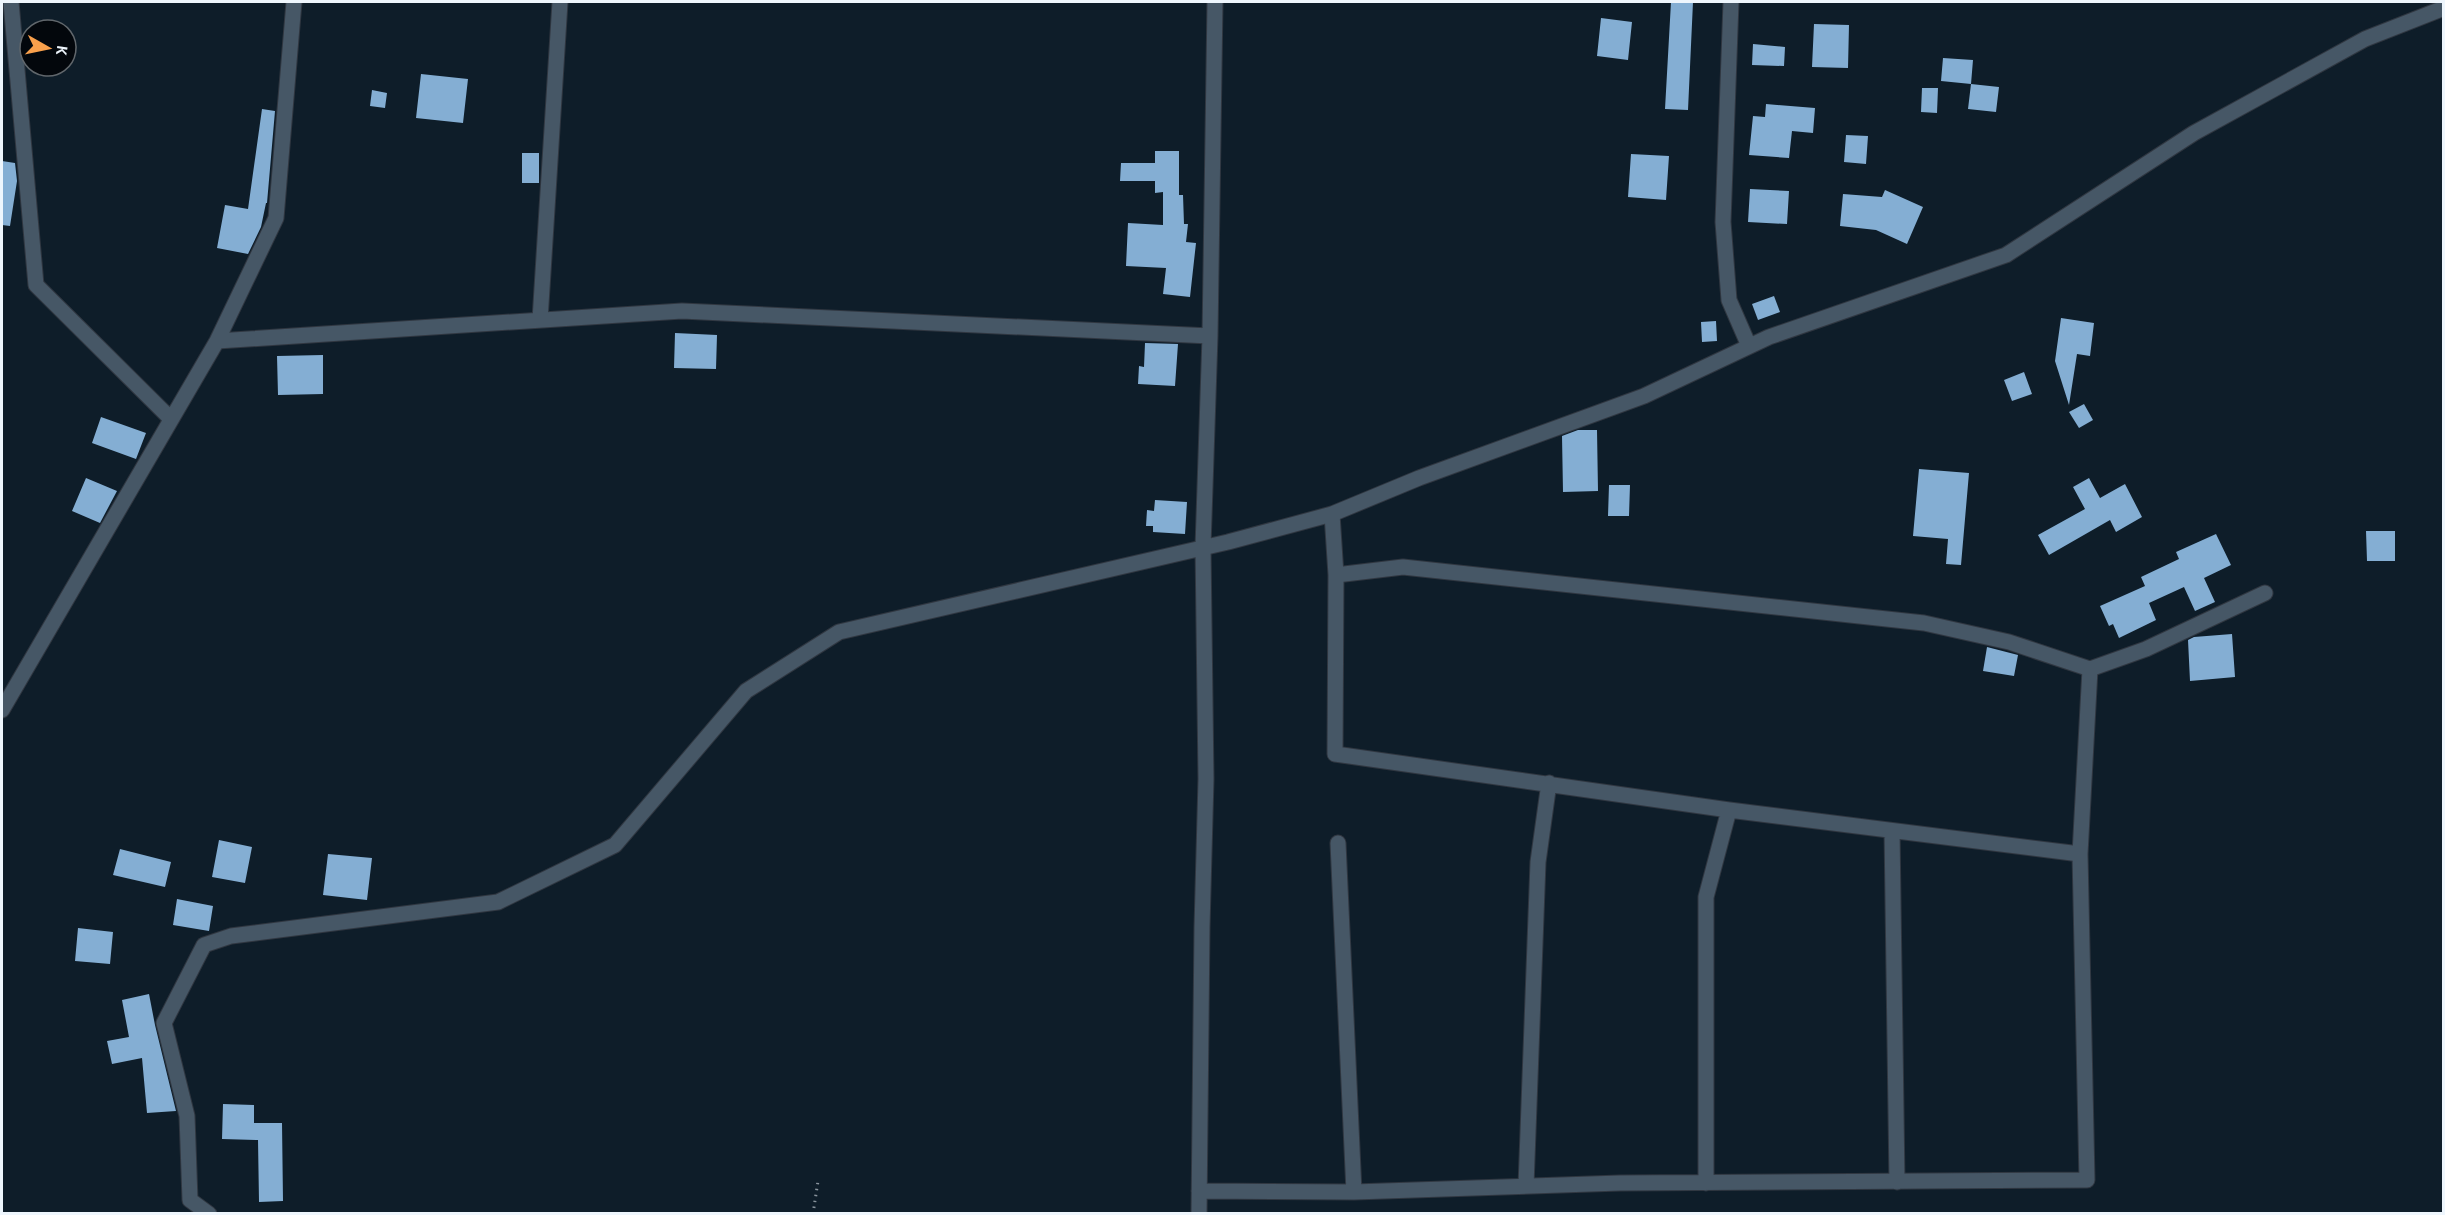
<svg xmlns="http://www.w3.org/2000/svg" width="2445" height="1215" viewBox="0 0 2445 1215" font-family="'Alegreya Sans',sans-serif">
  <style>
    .building { fill: #84aed3 }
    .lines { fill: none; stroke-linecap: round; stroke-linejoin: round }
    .minor-casing { stroke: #303741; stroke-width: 17 }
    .path { stroke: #88939c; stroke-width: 3; stroke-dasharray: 1.5 4.5; stroke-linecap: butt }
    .minor { stroke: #465766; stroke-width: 15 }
  </style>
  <rect width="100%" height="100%" fill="#0e1d29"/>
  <path class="building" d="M1671,2h22l-5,108 -23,-1z
    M1601,18l31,4 -4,38 -31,-4z
    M1814,24l35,1 -1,43 -36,-1z
    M1753,44l32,3 -1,19 -32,-1z
    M1943,58l30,2 -2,24 -30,-3z
    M421,74l47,5 -5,44 -47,-5z
    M1971,84l28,3 -3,25 -28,-3z
    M1922,88h16l-1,25 -16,-1z
    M372,90l15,3 -2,15 -15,-2z
    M1766,104l49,4 -2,25 -21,-2 -3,27 -40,-3 4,-39 12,1z
    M262,109l13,2 -8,92h-1l-5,24 -13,27 -31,-6 8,-43 23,4z
    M1846,135l22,1 -2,28 -22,-2z
    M1155,151h24v44h4l1,29h4l-2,18 10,1 -6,54 -27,-3 3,-26 -40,-2 2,-43 35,2v-33l-8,1v-12h-35l1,-18h34z
    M522,153h17v30h-17z
    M1631,154l38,2 -3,44 -38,-3z
    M2,161l13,2 2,18 -7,45 -8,-1z
    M1750,189l39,2 -2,33 -39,-2z
    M1885,190l38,17 -16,37 -31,-14 -36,-4 3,-32 39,3z
    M1774,296l6,16 -22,8 -6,-16z
    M2061,318l33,5 -4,33 -13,-2 -8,51 -14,-44z
    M1716,321l1,20 -15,1 -1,-20z
    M675,333l42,2 -1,34 -42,-1z
    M1145,343l33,1 -3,42 -37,-2 1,-18 5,1z
    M323,355v39l-45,1 -1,-39z
    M2024,372l8,22 -20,7 -8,-21z
    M2084,404l9,16 -14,8 -10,-16z
    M101,417l45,16 -10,26 -44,-16z
    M1578,430h19l1,61 -35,1 -1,-56z
    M1919,469l50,4 -8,92 -15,-1 2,-25 -35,-3z
    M86,478l31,13 -17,32 -28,-12z
    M2089,478l11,20 25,-14 17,33 -26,15 -6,-12 -61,35 -11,-20 47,-26 -12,-22z
    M1609,485h21l-1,31h-21z
    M1155,500l32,2 -2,32 -32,-2v-6h-7l1,-16 7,1z
    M2366,531h29v30h-28z
    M2216,534l15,31 -27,13 11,24 -20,9 -11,-24 -35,16 7,17 -37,18 -6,-14 -4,2 -9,-20 45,-20 -4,-9 38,-18 -3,-7z
    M2232,634l3,43 -45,4 -2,-41 6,-3z
    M1987,647l31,8 -4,21 -31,-5z
    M219,840l33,7 -7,36 -33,-6z
    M120,849l51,13 -6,25 -52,-12z
    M328,854l44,4 -5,42 -44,-5z
    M177,899l36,7 -4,25 -36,-6z
    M78,928l35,4 -3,32 -35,-3z
    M149,994l6,31 21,86 -29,2 -5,-55 -30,6 -5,-23 22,-4 -7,-37z
    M223,1104l31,1v18h28l1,78 -24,1 -1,-62 -36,-1z"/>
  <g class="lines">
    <g class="minor-casing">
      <path id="minor" d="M11,2l25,283 135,134
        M1731,2l-8,220 6,78 20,46
        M540,320l20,-318
        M217,341l465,-30 528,25
        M1332,514l4,61 -1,179 394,56 351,44
        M1336,575l67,-8 521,56 85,19 81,27 56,-20 119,-56
        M2,710l215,-369 59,-123 18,-216
        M1892,831l5,351
        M1338,843l16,349
        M1706,1183v-286l23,-87
        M1526,1186l12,-324 11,-79
        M1199,1191l155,1 266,-9 467,-3 -7,-326 10,-185
        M209,1214l-19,-14 -3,-84 -23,-93 40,-78 27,-9 267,-34 117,-57 131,-154 93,-59 389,-90 104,-28 87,-36 225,-82 125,-59 237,-82 188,-122 171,-94 79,-31
        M1199,1214l3,-287 4,-148 -3,-232 7,-211 5,-334"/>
    </g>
    <path class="path" d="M813,1214l5,-33"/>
    <use href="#minor" class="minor"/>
  </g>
  <rect width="2445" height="1215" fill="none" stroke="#eef6fd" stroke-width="6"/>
  <g transform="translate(48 48) rotate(99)"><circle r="28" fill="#03070c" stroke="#61676c" stroke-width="1.5"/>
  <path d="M0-4.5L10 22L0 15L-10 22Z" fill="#f9a04c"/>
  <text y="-9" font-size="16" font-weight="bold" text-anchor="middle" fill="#eef6fd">K</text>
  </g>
</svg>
